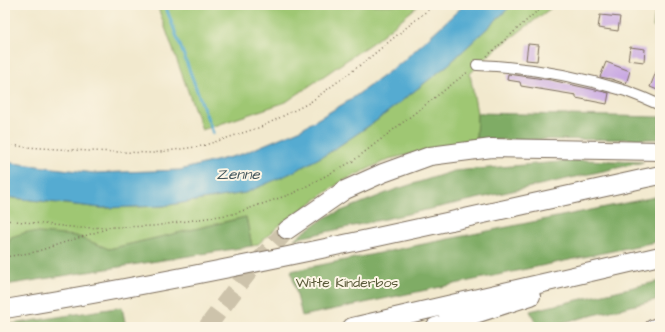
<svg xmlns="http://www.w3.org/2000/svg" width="665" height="332" viewBox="0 0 665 332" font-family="'Architects Daughter',sans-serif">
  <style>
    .green { fill: #9fc773; stroke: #6d7848 }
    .forest { fill: #7fac65; stroke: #5d6b42 }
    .water { fill: #55abd1; stroke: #486a78 }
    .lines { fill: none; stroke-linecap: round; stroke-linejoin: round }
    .stream { stroke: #55abd1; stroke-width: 3 }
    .building { fill: #c9a9e3 }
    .highway-tunnel { stroke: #cdc3ab; stroke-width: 18; stroke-dasharray: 18 9; stroke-linecap: butt }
    .street-casing { stroke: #7b6d5c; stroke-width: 12 }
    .secondary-casing { stroke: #7b6d5c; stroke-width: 16 }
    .highway-casing { stroke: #7b6d5c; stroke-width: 20 }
    .path { stroke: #7b6d5c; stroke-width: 1.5; stroke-dasharray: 1 3; stroke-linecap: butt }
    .street { stroke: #fff; stroke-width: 10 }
    .secondary { stroke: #fff; stroke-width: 14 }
    .highway { stroke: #fff; stroke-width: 18 }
    .labels { text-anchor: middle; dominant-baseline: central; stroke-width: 4; stroke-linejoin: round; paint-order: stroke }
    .park-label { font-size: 14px; fill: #595938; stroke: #fcf5e5 }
    .water-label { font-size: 15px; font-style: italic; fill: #44575d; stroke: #fcf5e5 }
  </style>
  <rect width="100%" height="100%" fill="#fcf5e5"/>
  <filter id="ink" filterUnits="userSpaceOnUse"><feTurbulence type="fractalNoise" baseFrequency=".025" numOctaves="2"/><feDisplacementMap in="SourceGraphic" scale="8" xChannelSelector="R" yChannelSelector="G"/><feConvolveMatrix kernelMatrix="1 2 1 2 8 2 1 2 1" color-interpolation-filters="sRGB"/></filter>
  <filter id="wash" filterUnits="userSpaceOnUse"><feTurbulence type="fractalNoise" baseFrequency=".012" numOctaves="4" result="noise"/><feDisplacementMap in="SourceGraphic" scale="16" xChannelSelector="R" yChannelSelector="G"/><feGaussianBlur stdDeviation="0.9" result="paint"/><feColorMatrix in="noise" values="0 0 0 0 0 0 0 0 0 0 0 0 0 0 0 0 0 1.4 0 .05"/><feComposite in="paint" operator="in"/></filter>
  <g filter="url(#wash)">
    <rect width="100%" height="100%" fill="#f2e9ce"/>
    <path class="green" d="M157,5h262l-43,35 -90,62 -84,28z
      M512,5h43l-64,48 -21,21 7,39 -1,27 -87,19 -48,23 -60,42 -24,21 -5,1 -6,-29 -137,32 -33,-13 -65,1 -6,16v-56l97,11 61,-2 82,-13 82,-39 49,-33 73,-57z
      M656,5h4v23l-7,-1z"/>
    <path class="forest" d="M477,113l183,4v22l-184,1z
      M582,160l62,2 -350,77 32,-22 68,-27 60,-19z
      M660,196v45l-358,75 -11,-45z
      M246,217l6,29 -247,39v-32l6,-16 16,-5 49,4 33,13z
      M660,281v18l-116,28h-6l-8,-16z
      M122,307l4,20h-121v-2z"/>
    <path class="water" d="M464,5h48l-63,59 -73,57 -49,33 -38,20 -44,19 -82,13 -61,2 -97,-11v-35l89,11 86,-3 62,-16 57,-24 51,-30 52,-38z"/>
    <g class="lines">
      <path class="stream" d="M165,5l48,128"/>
    </g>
    <g id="blocks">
      <path class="building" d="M600,15l20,2 -2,14 -20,-3z
        M528,44l11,1 -2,16 -11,-1z
        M630,47l15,2 -1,13 -16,-2z
        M606,62l24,9 -4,13 -15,-5 -11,-2z
        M660,62v29l-10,-4z
        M508,74l43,6 58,13 -2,11 -31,-6v-3l-55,-9 -1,-4 -13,-2z"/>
    </g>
  </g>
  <g filter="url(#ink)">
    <use href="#blocks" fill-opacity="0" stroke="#7b6d5c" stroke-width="1"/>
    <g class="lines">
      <path class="highway-tunnel" d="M207,327l40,-53 40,-44"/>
      <g class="street-casing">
        <path id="street" d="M477,65c50,2 101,11 149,26 11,4 23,9 34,14"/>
      </g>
      <g class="secondary-casing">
        <path id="secondary" d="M652,327l8,-3"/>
      </g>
      <g class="highway-casing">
        <path id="highway" d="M287,230l58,-40 38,-17 47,-17 62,-8 168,3
          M5,309c220,-36 437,-86 655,-134
          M352,327l308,-71
          M435,327l96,-31"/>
      </g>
      <path class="path" d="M487,56l48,-43 12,-8
        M5,144l20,3 64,4 64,2 49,-7 59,-19 48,-24 54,-40 71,-58
        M5,220l76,8 73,-2 79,-12 61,-21 59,-32 116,-90
        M5,257l30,-5 74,-24"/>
      <use href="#street" class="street"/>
      <use href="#secondary" class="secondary"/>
      <use href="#highway" class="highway"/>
    </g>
  </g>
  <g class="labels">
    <g class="park-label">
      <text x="347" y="283">Witte Kinderbos</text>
    </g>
    <g class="water-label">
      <text x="238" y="174">Zenne</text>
    </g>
  </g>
  <rect width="665" height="332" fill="none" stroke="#fcf5e5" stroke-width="20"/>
</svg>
